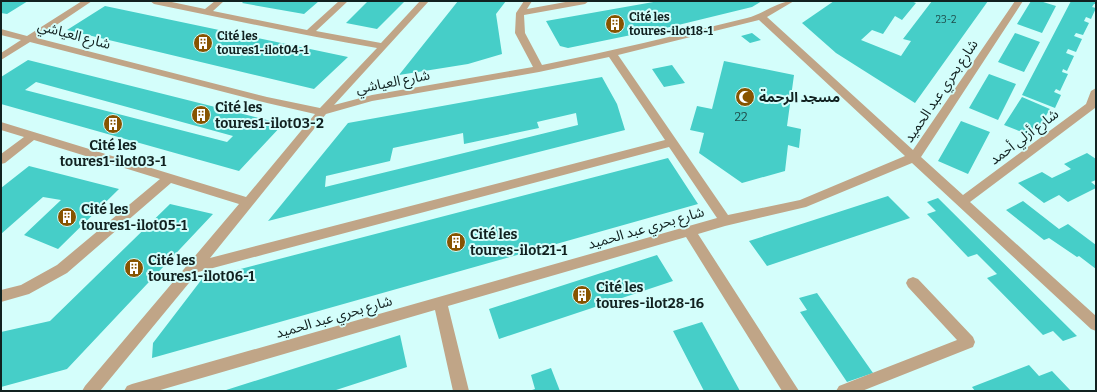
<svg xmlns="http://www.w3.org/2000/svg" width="1097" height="392" viewBox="0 0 1097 392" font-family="Bitter,'Noto Sans Arabic',serif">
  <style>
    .building { fill: #46cec8; fill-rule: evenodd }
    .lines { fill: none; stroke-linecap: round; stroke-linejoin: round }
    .minor { fill: #c0a587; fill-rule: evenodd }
    .labels { text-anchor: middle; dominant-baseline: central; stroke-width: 4; stroke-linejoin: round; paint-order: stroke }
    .far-number-label { font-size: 10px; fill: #1e4c4a }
    .far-poi-label { font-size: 12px; font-weight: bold; fill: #112120; stroke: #d4fefb; text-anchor: start }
    .number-label { font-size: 12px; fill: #1e4c4a }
    .street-label { font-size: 14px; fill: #112120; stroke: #d4fefb }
    .poi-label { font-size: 14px; font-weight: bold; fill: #112120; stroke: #d4fefb; text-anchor: start }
  </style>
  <rect width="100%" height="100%" fill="#d4fefb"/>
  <path class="building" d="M1,1h27l-21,13 -6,-1z
    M244,1h75l-15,13 -62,-11z
    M368,1h37l-28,28 -31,-6z
    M458,1h48l-10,13 6,40 -34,10 -69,11z
    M659,1h103l-10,6 -82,20 -102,21 -8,-2 -14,-25z
    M834,1h77l5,2 -14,17 -7,-4 -12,18 -11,-4 -11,10 40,16 10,-15 -8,-2 29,-38h56l-73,102 -79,-50 -34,-30z
    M1031,1h9l16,5 -14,27 -25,-9z
    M1071,1h25v3h-2l-2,3 4,1 -5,11 -5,-2 -2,4 5,2 -6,12 -7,-2 -2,3 8,3 -6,13 -8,-3 -2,4 8,3 -7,15 -4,-2 -1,3 6,2 -8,17 -4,-2 -2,3 7,3 -6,13 -33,-13z
    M105,6l243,51 -34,32 -247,-59z
    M752,33l9,7 -11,3 -9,-7z
    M1015,33l25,9 -16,30 -26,-10z
    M28,60l255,64 -44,47 -238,-67v-27zM36,82l197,54 -6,6 -202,-52z
    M724,61l70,14 -7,51 14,3 -2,19 -11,-3 -3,26 -43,12 -43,-30 5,-20 -14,-3 7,-24 15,3z
    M672,65l13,18 -21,4 -12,-18z
    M989,74l27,10 -18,36 -29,-12z
    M602,77l15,27 8,26 -357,91 80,-98zM576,113l2,12 -253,62 1,-11 64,-15 3,-13 70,-15 1,11 75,-16 -2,-6z
    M1022,97l28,12 -9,15 -5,-1 -7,12 -25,-10z
    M961,121l29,11 -22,42 -30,-13z
    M1087,153l9,6v21l-5,2 5,4v2l-28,14 -9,-7 -15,8 -26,-20 24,-11 10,6 19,-9 -7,-5z
    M668,158l30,46 -546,154 1,-15 49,-64z
    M29,166l90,23 -61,60 -34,-14 37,-35 -18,-3 -42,37v-46z
    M888,196l22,22 -143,48 -18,-25z
    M938,198l139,138 -14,5 -10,-10 -10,4 -56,-57 10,-4 -20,-20 -9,3 -41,-43 9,-3 -9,-9z
    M1023,201l36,28 9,-5 28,21v24l-17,-13 -2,1 -28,-19 -5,2 -38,-30z
    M170,204l43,10 -146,155 -66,18v-55l49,-11z
    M657,255l16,26 -174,58 -10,-30z
    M817,293l56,80 -26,9 -47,-70 7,-2 -8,-12z
    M702,322l38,69h-36l-31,-60z
    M400,335l7,32 -74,24h-110z
    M1029,365l10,11 13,-5 19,20h-96l-3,-4z
    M551,368l9,23h-31l6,-2 -4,-14z"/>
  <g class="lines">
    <path class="minor" d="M82,1h10l-55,37 230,59 53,11 57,-60c-75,-13 -149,-29 -223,-44l-4,-3h17l38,8 10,-8h9l-11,10 94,19 32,-29h9l-32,30 65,12 39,-42h9l-95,104 38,-10 161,-28 -18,-34 1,-20 8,-12h8l-5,8 44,-8h18l-4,3 -61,11 1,18 17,32c69,-14 136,-30 205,-47 17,-4 30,-17 47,-17l-27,16 146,133 102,-149h8l-102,156 42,38 123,-91 5,-13 5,-3 -1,20 -125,94 126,114v15l-5,-2 -179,-166 -106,44 -81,19 -27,8 101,157h-17l-96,-154 -238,69 21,85h-16l-18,-81 -278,81h-33l3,-5 5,-2 585,-166 -48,-71 -471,125 -98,119h-18l3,-5 154,-182 -68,-21 -104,90 -38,21 -28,8v-12l20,-5 36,-20 103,-86 -126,-39 -29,23 -4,1v-10l23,-17 -23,-7v-8l245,75 69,-83 -48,-11 -237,-61 -29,18v-7l20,-13 -20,-5v-6l26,7zM759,20l146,136 -105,44 -72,15 -110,-160zM609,57l56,83 -455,118 116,-144 46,-13 167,-29z
      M913,277l5,2 55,58 2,5 -2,5 -111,44h-26l3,-5 118,-46 -49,-53 -2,-4 2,-4z"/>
  </g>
  <defs>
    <g id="building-disc" transform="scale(1)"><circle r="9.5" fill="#875300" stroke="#d4fefb"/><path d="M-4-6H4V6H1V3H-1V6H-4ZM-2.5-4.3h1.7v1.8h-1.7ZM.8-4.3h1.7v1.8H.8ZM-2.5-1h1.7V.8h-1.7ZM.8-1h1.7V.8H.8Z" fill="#fff"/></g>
    <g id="mosque-disc" transform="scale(1)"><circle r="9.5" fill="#875300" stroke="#d4fefb"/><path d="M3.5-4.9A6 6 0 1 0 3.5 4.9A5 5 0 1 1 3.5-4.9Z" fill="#fff"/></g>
  </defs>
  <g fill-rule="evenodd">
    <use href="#building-disc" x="615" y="24"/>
    <use href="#building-disc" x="203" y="43"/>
    <use href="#mosque-disc" x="745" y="97"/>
    <use href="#building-disc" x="201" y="115"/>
    <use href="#building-disc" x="113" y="124"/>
    <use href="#building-disc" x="67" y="217"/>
    <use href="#building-disc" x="456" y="242"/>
    <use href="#building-disc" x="134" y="268"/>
    <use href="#building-disc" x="582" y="295"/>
  </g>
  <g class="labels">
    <g class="far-number-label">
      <text x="946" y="20">23-2</text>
    </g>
    <g class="far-poi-label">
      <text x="629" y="17">Cité les<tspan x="629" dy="14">toures-ilot18-1</tspan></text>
      <text x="217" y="36">Cité les<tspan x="217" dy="14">toures1-ilot04-1</tspan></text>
    </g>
    <g class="number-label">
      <text x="741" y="117">22</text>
    </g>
    <g class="street-label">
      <text transform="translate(74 35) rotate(15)">شارع العياشي</text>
      <text transform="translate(393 82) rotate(-11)">شارع العياشي</text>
      <text transform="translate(941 91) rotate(-56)">شارع بحري عبد الحميد</text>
      <text transform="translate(1024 137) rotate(-37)">شارع أزلي أحمد</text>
      <text transform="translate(646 228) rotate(-16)">شارع بحري عبد الحميد</text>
      <text transform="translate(334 317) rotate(-16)">شارع بحري عبد الحميد</text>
    </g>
    <g class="poi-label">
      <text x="759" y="97">مسجد الرحمة</text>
      <text x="215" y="107">Cité les<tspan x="215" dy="16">toures1-ilot03-2</tspan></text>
      <text x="113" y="145" text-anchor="middle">Cité les<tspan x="113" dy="16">toures1-ilot03-1</tspan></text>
      <text x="81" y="209">Cité les<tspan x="81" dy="16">toures1-ilot05-1</tspan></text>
      <text x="470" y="234">Cité les<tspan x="470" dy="16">toures-ilot21-1</tspan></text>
      <text x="148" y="260">Cité les<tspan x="148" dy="16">toures1-ilot06-1</tspan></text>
      <text x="596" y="287">Cité les<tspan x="596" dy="16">toures-ilot28-16</tspan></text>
    </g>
  </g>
  <rect width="1097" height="392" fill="none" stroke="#112120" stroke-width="4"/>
</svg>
